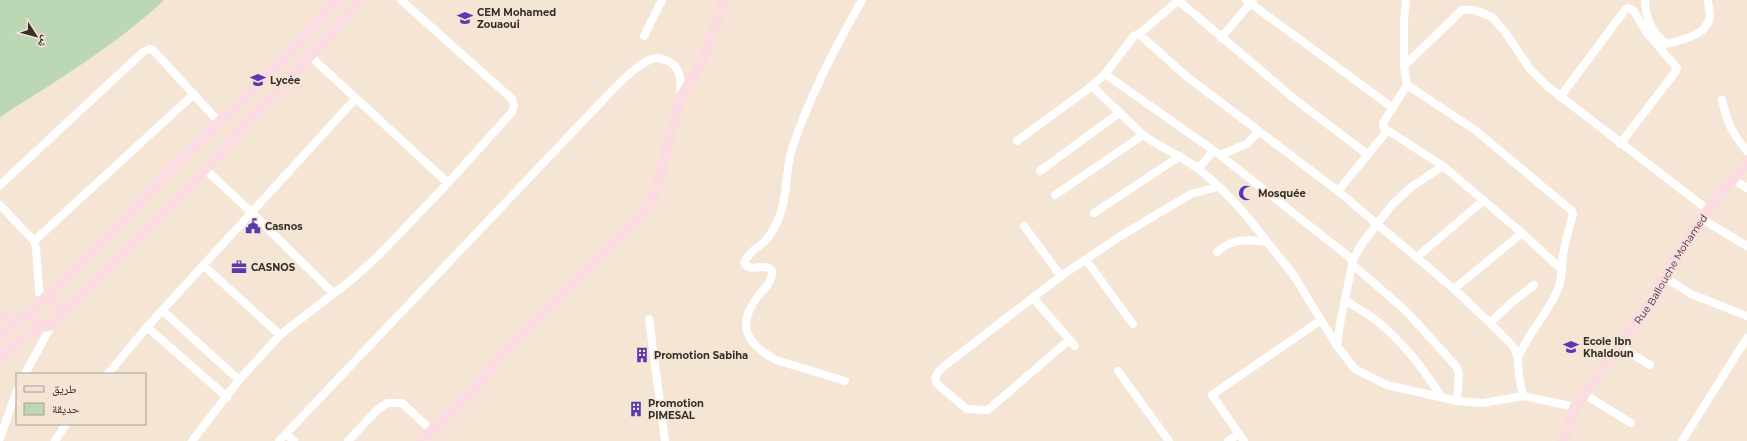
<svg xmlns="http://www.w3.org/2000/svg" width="1747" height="441" viewBox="0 0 1747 441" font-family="Montserrat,'Noto Naskh Arabic',sans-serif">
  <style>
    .green { fill: #bbd7b4 }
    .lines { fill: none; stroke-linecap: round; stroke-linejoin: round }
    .street { stroke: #fff; stroke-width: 8 }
    .secondary { stroke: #fadce1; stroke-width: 11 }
    .labels { text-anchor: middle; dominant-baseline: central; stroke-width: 3; stroke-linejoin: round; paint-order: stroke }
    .poi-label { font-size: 10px; font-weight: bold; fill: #36302a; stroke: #f5e5d5; text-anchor: start }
    .street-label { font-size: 10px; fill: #36302a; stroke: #f5e5d5 }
  </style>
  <rect width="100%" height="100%" fill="#f5e5d5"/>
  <path class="green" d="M0,0h164c-49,46 -108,81 -164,117z"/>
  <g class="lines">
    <path class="street" d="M1246,0l147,108
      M1406,0l-2,21v45l3,19
      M1645,0c0,18 7,33 22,44 15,-4 41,-9 43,-28 0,-5 -2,-11 -2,-16
      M1179,1l118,100 70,53
      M1139,34l47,42 152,115 39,33 77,65 36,34 23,23 5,12 1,17 4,21
      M644,36l18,-36
      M1221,38l32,-38
      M310,56l138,127
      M1404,66l58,-56h12l18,7 13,15 25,37 17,17 161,124
      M1105,74l115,81 133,105
      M1092,86l51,49
      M1560,97l65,-87 2,-2 6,2 14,23 30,35 -1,3 -56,73
      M1722,100c6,24 9,32 25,51
      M1017,141l75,-55 13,-12 29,-38 5,-2 40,-34
      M1220,155l27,-11 12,-13
      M205,169l46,43 82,81
      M1198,169l15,-18
      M1040,171l79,-58
      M1732,179l15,9
      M0,185l143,-133 6,-3 4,1 67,73
      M1338,191l49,-60
      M1055,195l88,-60c18,13 38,20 55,34 27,20 49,46 69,73
      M0,205l34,36 2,7 4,53
      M1094,213l86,-57
      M1702,219l45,27
      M1024,226l37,50
      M34,241l160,-147
      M1217,252c15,-14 31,-13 50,-10l26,32 28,46
      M1417,257l67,-57
      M1086,260l47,64
      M1353,265l52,45 51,56 3,8 -2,27
      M204,266l76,69
      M1666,278l25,16 56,22
      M1454,289l68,-56
      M1033,298l42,48
      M1346,301c13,8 27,15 38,26 21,18 44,48 58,71
      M163,311l76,69
      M649,319l16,122
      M1490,323l21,-20 23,-18
      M147,327l80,70
      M1069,340l-81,70 -21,-1 -30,-25 -2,-6 4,-7 13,-11 109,-84 61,-41 69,-41 27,-7
      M1337,346l3,-22 13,-64 8,-15 30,-39 20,-19 32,-21
      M1619,346l31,19
      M1518,358c10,-26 32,-46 41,-72 4,-12 2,-24 5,-36 2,-12 6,-24 9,-36l-1,-3 -97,-81 -68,-45 -24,38 1,5 59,38 79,67 40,37
      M1118,371l51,70
      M25,374l27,-50
      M108,374l39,-47 209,-229
      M845,381l-69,-21c-31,-17 -40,-36 -17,-65 6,-7 14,-14 13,-24 -8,-10 -21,3 -28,-8 3,-10 14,-15 21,-22 6,-6 12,-18 15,-26 8,-21 5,-45 12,-66 17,-52 43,-101 70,-149
      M1584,394l47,29
      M286,434l8,7
      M0,438l17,-48
      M55,441l11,-17
      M192,441l47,-61 41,-45 70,-54 26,-23 72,-75 64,-71 2,-6 -2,-7 -111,-99
      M279,441l324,-341c11,-11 40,-44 56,-42 3,0 8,3 11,4 12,7 11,23 10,34
      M348,441l28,-30 11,-8h15l29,27
      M1228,441l11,-7
      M1244,441l-32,-46 109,-75 16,26 18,23 32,16 70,16 26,2 40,-7 52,11
      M1682,441l65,-103"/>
    <g class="secondary">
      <circle cx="45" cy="313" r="13"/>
      <path d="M42,301c49,-44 91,-95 138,-141 54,-52 107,-104 158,-160"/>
      <path d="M57,316l27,-22 121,-125 157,-169"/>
      <path d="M0,317l19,3"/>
      <path d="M0,337l32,-27"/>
      <path d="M0,357l25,-20 18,-11"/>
      <path d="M421,441l50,-50 72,-80 6,-2 96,-100 8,-12 8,-25 19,-73 23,-39 21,-60"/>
      <path id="s1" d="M1563,441l12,-34 76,-105 31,-54 26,-38 39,-48"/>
    </g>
  </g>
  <defs>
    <g id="school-bare" transform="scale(1.2)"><path d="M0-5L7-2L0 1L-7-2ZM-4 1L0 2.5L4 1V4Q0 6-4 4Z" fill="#5a39b1" stroke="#f5e5d5" stroke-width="2.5" paint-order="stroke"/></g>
    <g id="mosque-bare" transform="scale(1.2)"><path d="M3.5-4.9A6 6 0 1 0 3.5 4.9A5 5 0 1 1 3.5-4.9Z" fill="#5a39b1" stroke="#f5e5d5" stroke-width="2.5" paint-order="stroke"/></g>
    <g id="civic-bare" transform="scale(1.2)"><path d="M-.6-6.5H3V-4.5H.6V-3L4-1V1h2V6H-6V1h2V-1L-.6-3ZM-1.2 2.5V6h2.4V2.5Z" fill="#5a39b1" stroke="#f5e5d5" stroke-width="2.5" paint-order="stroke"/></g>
    <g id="office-bare" transform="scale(1.2)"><path d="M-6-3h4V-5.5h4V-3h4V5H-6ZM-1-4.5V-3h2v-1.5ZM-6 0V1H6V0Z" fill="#5a39b1" stroke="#f5e5d5" stroke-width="2.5" paint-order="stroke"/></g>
    <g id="building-bare" transform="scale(1.2)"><path d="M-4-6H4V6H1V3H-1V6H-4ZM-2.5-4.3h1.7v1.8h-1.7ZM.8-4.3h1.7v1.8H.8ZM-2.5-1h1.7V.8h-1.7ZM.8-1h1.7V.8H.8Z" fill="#5a39b1" stroke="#f5e5d5" stroke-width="2.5" paint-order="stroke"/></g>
  </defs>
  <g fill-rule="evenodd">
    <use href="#school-bare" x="465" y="18"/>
    <use href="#school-bare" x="258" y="80"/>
    <use href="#mosque-bare" x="1246" y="193"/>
    <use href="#civic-bare" x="253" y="226"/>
    <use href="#office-bare" x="239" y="267"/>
    <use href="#school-bare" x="1571" y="347"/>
    <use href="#building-bare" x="642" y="355"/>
    <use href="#building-bare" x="636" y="409"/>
  </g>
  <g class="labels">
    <g class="poi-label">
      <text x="477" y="12">CEM Mohamed<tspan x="477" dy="12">Zouaoui</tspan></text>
      <text x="270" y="80">Lycėe</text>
      <text x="1258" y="193">Mosquée</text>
      <text x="265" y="226">Casnos</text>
      <text x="251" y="267">CASNOS</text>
      <text x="1583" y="341">Ecole Ibn<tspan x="1583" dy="12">Khaldoun</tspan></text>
      <text x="654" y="355">Promotion Sabiha</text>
      <text x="648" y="403">Promotion<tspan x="648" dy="12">PIMESAL</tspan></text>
    </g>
    <g class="street-label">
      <text stroke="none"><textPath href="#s1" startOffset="204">Rue Ballouche Mohamed</textPath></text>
    </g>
  </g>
  <rect x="16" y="373" width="130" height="52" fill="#f5e5d5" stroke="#a99d91"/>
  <rect x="24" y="386" width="20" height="6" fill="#fadce1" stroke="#a99d91"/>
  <text x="52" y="393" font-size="12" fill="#36302a">طريق</text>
  <rect x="24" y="403" width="20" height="12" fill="#bbd7b4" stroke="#a99d91"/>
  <text x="52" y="413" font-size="12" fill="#36302a">حديقة</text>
  <g transform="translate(36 36) rotate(126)" stroke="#f5e5d5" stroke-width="3" paint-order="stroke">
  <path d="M0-3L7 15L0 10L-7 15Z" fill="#36302a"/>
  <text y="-6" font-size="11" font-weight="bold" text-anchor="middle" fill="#36302a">ش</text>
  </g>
</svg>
